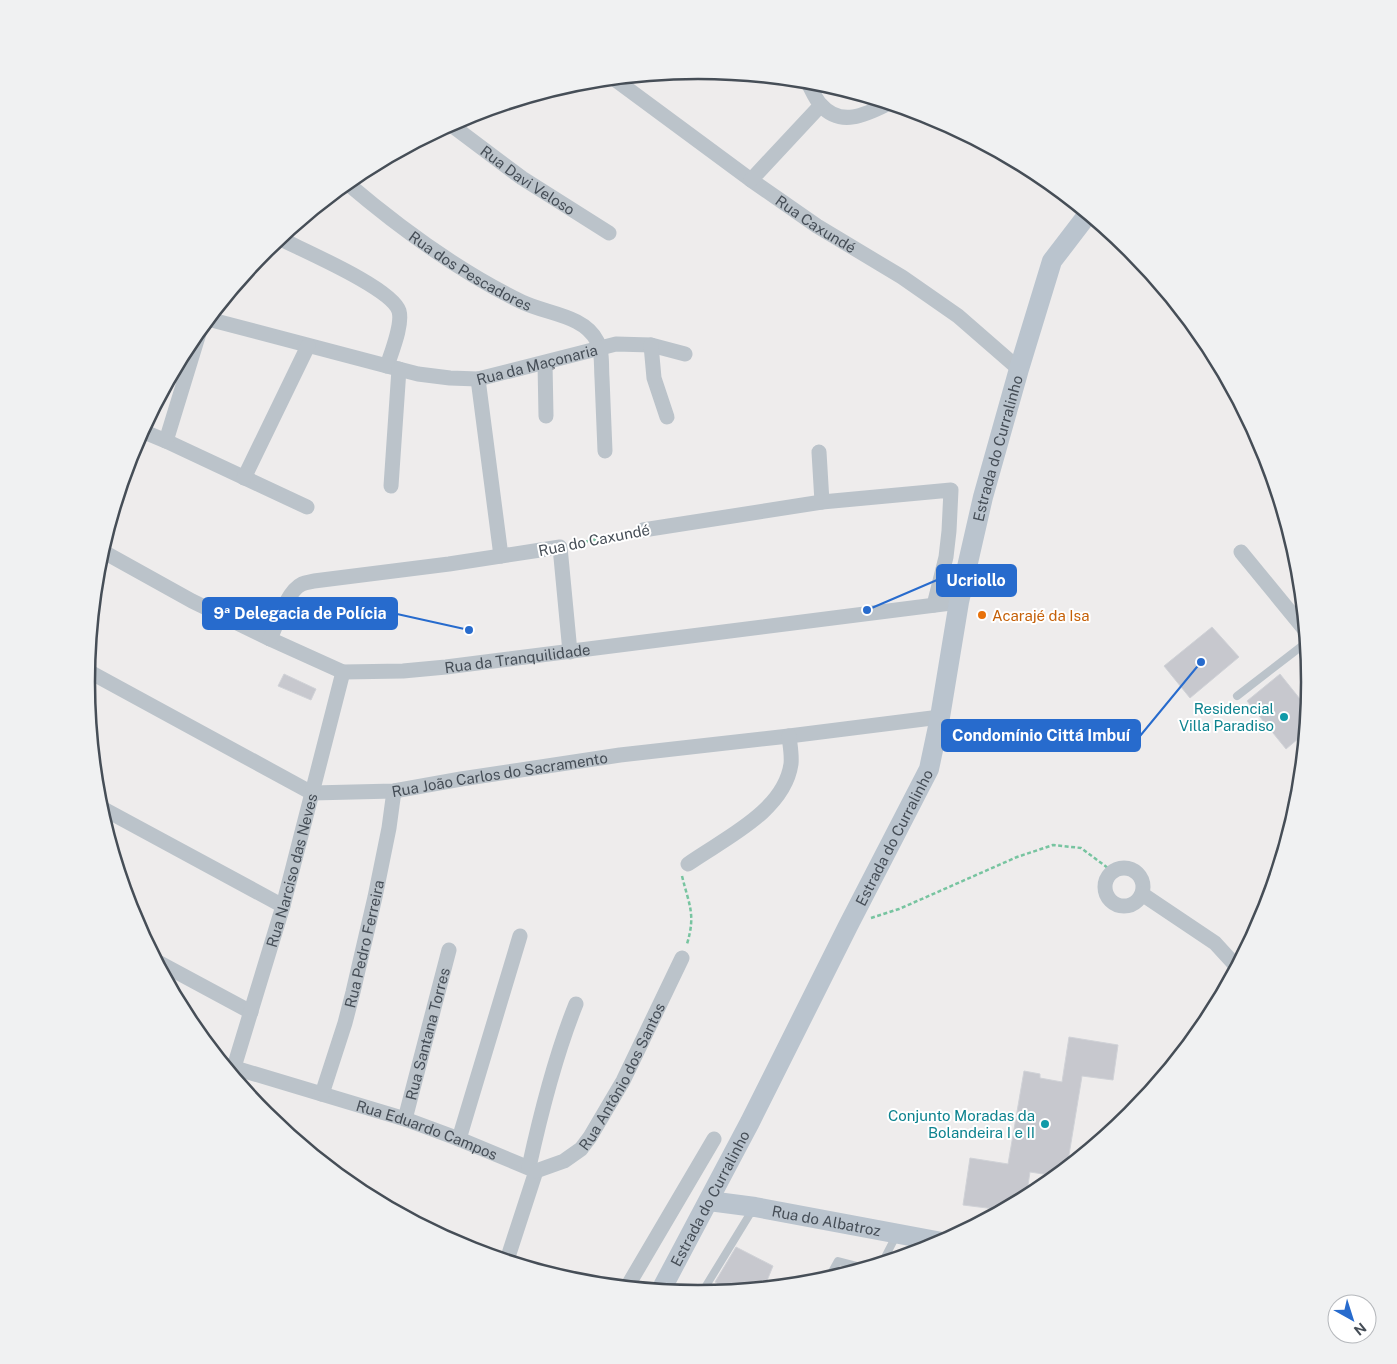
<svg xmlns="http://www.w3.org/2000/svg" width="1397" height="1364" viewBox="0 0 1397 1364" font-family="'Public Sans',sans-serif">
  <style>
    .building { fill: #c7c8ce; stroke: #d0d2d7 }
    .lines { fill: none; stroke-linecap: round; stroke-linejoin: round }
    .path { stroke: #77c4a0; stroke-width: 2.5; stroke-dasharray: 4 2.5; stroke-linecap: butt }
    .lane { stroke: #bbc3ca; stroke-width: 8 }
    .street { stroke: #bbc3ca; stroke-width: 15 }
    .secondary { stroke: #bac4ce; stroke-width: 20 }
    .food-dot { fill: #e8710a; stroke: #fff; stroke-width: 2 }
    .culture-dot { fill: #0f9aa8; stroke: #fff; stroke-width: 2 }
    .labels { text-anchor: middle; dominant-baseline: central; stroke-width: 4; stroke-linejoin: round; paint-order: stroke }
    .street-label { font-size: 15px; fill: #464e57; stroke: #fff }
    .food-label { font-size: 15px; fill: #c56008; stroke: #fff; text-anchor: start }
    .culture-label { font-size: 15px; fill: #0d838f; stroke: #fff; text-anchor: end }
    .rim { fill: none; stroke: #464e57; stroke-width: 2.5 }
    .leader { fill: none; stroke: #276bcd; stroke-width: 2 }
    .callout-dot { fill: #276bcd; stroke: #fff; stroke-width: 2 }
    .callout { fill: #276bcd; stroke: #276bcd; stroke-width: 2 }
    .callout-label { font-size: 16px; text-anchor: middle; font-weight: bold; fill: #fff }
  </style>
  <rect width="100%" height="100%" fill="#eeecec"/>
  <path class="building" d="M1212,627l27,30 -49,41 -26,-32z
    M284,674l32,15 -5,11 -33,-14z
    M1280,674l28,35 -3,24 -19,16 -39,-48z
    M1069,1037l49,8 -5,35 -31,-4 -15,91 -11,9 -26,-4 -4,26 -23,12 -40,-5 7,-47 38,6 16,-93 16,3v4l22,4z
    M736,1247l37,19 -9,22 -33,3 -16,-9z"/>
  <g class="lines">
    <path class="path" d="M573,544l56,-11
      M682,876c7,29 14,38 5,68
      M871,918l28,-9 118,-52 36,-12 28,3 31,23"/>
    <path class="lane" d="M1237,696l70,-54
      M882,1263l15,-29
      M828,1279l10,-18 27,7
      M701,1294l52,-85"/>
    <g class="street">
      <path id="s1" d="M613,78l138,102 66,46 85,51 56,39 61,53"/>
      <path d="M807,81c4,7 8,18 14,24 20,23 46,9 68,-2"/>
      <path id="s2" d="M450,124l72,54 87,55"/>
      <path d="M751,180l70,-75"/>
      <path id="s3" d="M347,183c54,46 111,88 175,119 25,12 62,13 75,39 6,11 4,26 5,37 1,25 2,49 3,73"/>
      <path d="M279,238c23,12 113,50 120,73 4,14 -8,42 -12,55"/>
      <path id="s4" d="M208,319l179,47 31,8 32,4 28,1 138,-35 35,1 34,9"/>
      <path d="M651,345l3,33 13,39"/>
      <path d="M545,363l1,53"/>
      <path d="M478,379l23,177"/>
      <path d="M142,431l24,10 141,66"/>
      <path d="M166,441l34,-111"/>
      <path d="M819,452l3,50"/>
      <path d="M244,478l64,-132"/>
      <path d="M391,486l8,-117"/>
      <path d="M643,530l179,-28 129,-12 -2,41 -3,26 -12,48"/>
      <path id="s5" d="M102,551l90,50 78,38 73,33 60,-1 43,-4 513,-65"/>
      <path d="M1241,552l64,78"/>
      <path d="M270,639c7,-15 17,-48 32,-55 4,-2 8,-2 12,-3l135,-17 111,-17 10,105"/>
      <path id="s6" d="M88,671l224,122 82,-2 67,-12 159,-24 169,-19 151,-19"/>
      <path d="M100,807l183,99"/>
      <path d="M688,864c35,-25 96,-52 103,-100 1,-9 -1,-19 -2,-28"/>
      <circle cx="1124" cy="887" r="19"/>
      <path d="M1142,894l73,49 22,24"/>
      <path d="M158,962l93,50"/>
      <path id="s7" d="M225,1065l180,54 54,20 77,32 -29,89"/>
      <path id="s8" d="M234,1067l49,-161 60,-234"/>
      <path id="s9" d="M322,1094l23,-71 8,-31 22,-95 14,-69 5,-37"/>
      <path id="s10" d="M405,1119l44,-169"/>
      <path d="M459,1139l61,-203"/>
      <path d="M529,1167c12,-55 26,-111 47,-163"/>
      <path id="s11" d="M536,1171l28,-10 17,-12 9,-12 33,-56 59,-123"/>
      <path d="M627,1287l87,-148"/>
    </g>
    <g class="secondary">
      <path id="s12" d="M709,1201l46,6 187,35"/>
      <path id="s13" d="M661,1290l89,-168 98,-196 81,-157 11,-52 19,-115 24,-105 36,-128 33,-108 36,-47"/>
    </g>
  </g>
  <circle class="food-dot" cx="982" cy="615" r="5"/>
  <g class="culture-dot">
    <circle cx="1284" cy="717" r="5"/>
    <circle cx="1045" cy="1124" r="5"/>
  </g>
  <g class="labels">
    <g class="street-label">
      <text stroke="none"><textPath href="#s2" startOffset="96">Rua Davi Veloso</textPath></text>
      <text stroke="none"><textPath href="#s1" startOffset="250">Rua Caxundé</textPath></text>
      <text stroke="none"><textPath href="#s3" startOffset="152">Rua dos Pescadores</textPath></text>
      <text stroke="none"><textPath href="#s4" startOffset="338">Rua da Maçonaria</textPath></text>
      <text stroke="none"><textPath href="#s13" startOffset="914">Estrada do Curralinho</textPath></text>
      <text transform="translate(594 540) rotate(-11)">Rua do Caxundé</text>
      <text stroke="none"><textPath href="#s5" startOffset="445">Rua da Tranquilidade</textPath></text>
      <text stroke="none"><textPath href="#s6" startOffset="444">Rua João Carlos do Sacramento</textPath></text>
      <text stroke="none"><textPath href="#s13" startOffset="509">Estrada do Curralinho</textPath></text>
      <text stroke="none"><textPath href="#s8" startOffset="205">Rua Narciso das Neves</textPath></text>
      <text stroke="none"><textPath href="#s9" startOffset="156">Rua Pedro Ferreira</textPath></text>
      <text stroke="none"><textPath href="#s10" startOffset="88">Rua Santana Torres</textPath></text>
      <text stroke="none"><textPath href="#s11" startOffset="134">Rua Antônio dos Santos</textPath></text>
      <text stroke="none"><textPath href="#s7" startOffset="212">Rua Eduardo Campos</textPath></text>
      <text stroke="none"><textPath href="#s13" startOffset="104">Estrada do Curralinho</textPath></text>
      <text stroke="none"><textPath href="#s12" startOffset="119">Rua do Albatroz</textPath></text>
    </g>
    <g class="food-label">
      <text x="992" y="615">Acarajé da Isa</text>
    </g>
    <g class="culture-label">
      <text x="1274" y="708">Residencial<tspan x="1274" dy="17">Villa Paradiso</tspan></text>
      <text x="1035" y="1115">Conjunto Moradas da<tspan x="1035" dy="17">Bolandeira I e II</tspan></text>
    </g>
  </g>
  <path d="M0 0H1397V1364H0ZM95 682a603 603 0 1 1 1206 0a603 603 0 1 1-1206 0Z" fill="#f0f1f2" fill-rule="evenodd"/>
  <path class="rim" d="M95 682a603 603 0 1 1 1206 0a603 603 0 1 1-1206 0Z"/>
  <path class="leader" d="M867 610L937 580M469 630L397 614M1201 662L1140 736"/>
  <g class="callout-dot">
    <circle cx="867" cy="610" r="5"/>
    <circle cx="469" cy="630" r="5"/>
    <circle cx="1201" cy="662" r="5"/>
  </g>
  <g class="callout">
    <rect x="937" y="565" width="79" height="31" rx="5"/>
    <rect x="203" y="598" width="194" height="31" rx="5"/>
    <rect x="942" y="720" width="198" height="31" rx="5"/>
  </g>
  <g class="callout-label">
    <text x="976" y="586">Ucriollo</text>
    <text x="300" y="619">9ª Delegacia de Polícia</text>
    <text x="1041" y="741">Condomínio Cittá Imbuí</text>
  </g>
  <g transform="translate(1352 1319) rotate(141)"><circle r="24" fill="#ffffff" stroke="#b5b8bc"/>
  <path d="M0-4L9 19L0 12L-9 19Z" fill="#276bcd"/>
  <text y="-8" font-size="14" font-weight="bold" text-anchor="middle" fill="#464e57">N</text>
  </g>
</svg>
